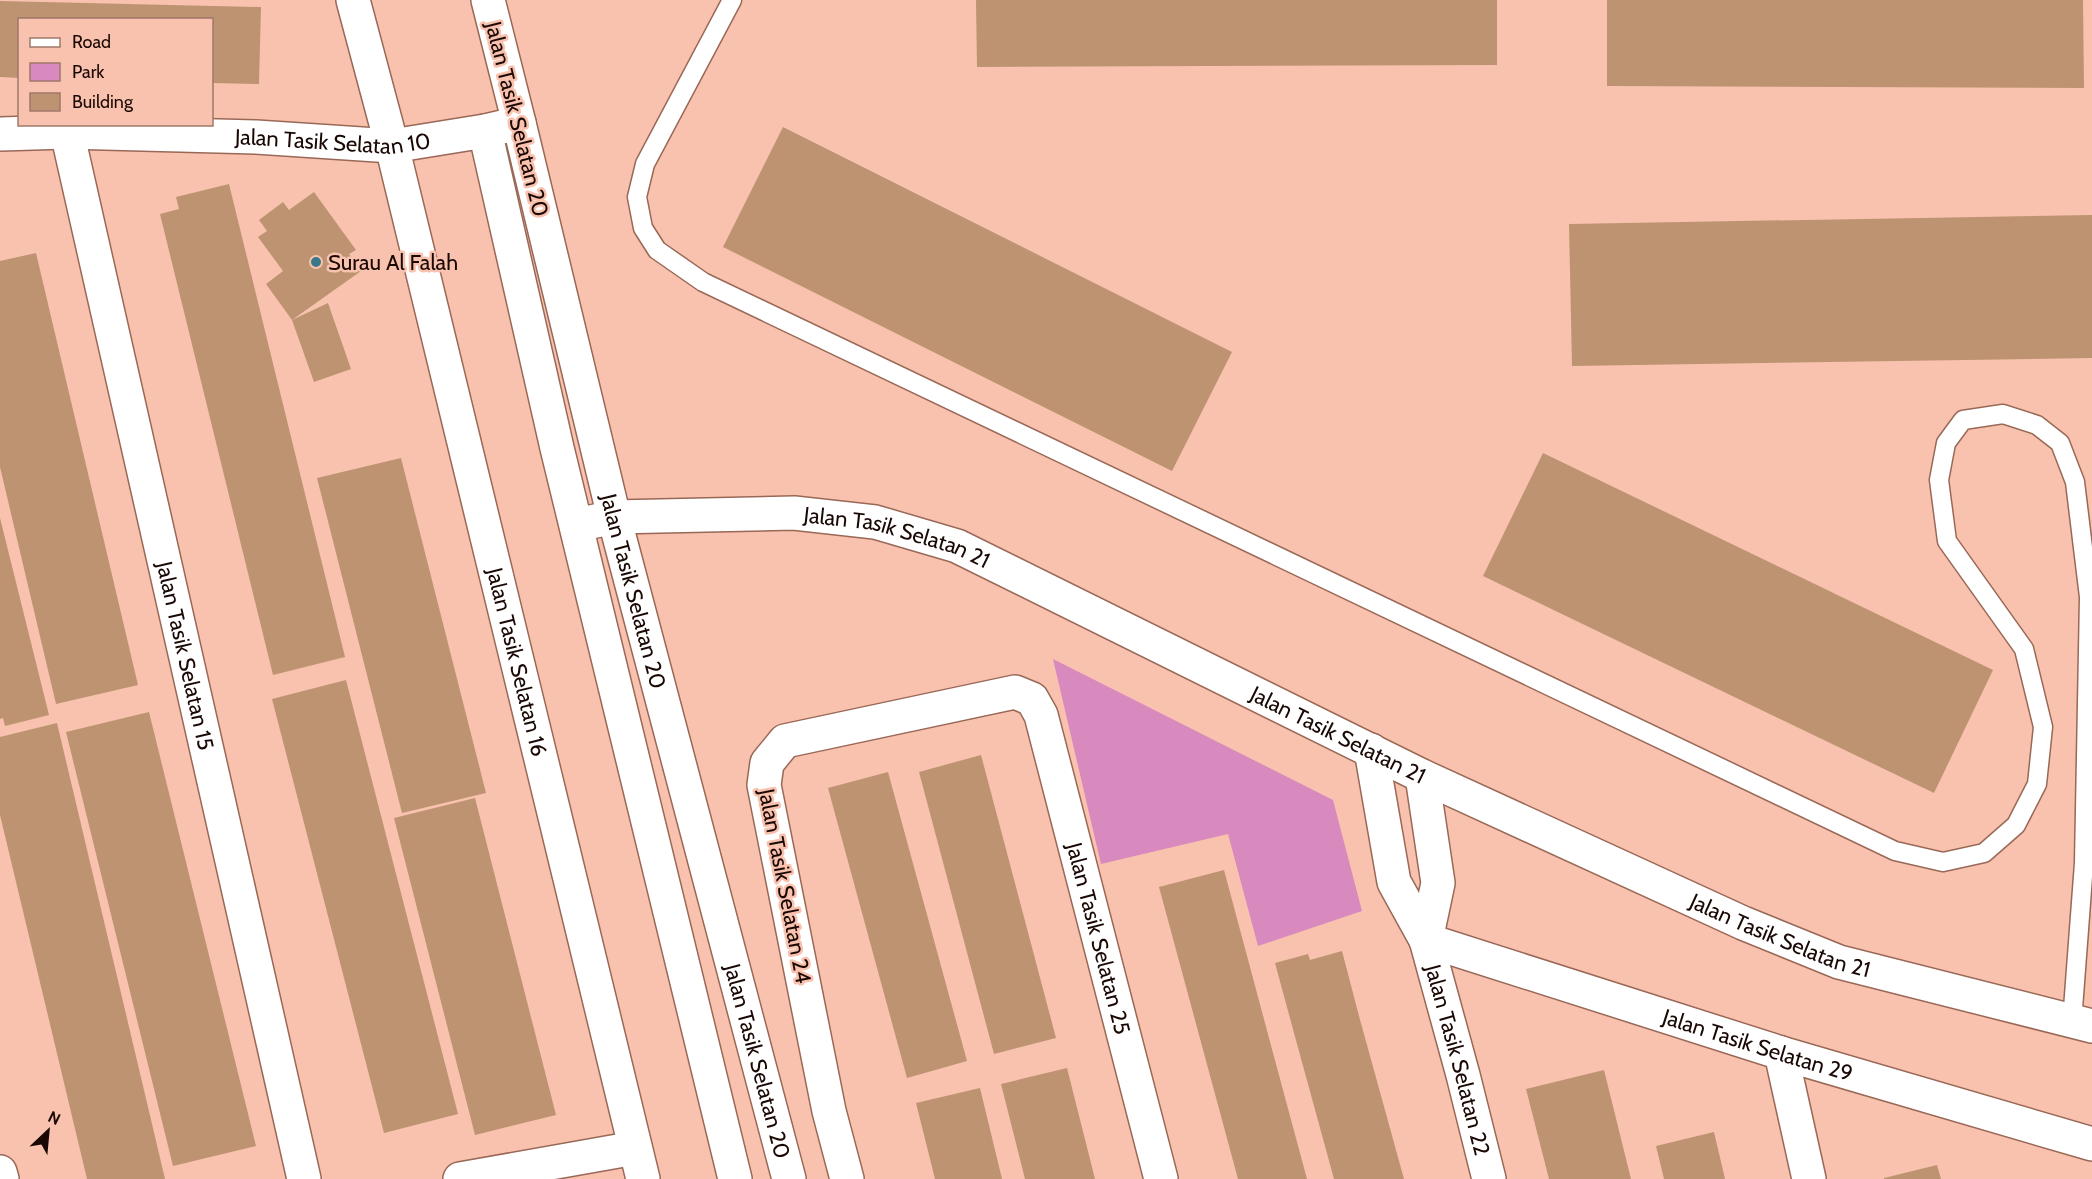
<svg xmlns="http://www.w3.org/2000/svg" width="2092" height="1179" viewBox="0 0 2092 1179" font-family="Cabin,sans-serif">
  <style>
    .green { fill: #d889be }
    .building { fill: #bd9371 }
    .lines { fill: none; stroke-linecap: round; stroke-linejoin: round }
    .service-casing { stroke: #996857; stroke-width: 21 }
    .minor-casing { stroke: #996857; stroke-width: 36 }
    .tertiary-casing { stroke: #996857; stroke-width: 36 }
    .service { stroke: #fff; stroke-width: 18 }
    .minor { stroke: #fff; stroke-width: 33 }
    .tertiary { stroke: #fff; stroke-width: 33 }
    .poi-dot { fill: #37788b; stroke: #f9c2af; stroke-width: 2 }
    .labels { text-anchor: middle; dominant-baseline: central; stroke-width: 5; stroke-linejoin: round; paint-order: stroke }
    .street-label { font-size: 22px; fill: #1a0804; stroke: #f9c2af }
    .poi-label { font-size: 22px; fill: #1a0804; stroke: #f9c2af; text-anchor: start }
  </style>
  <rect width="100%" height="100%" fill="#f9c2af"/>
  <path class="green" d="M1053,659l280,141 29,111 -104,35 -30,-112 -127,30z"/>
  <path class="building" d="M976,0h521v65l-520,2z
    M1607,0h476l1,88 -477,-2z
    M0,1l261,6 -2,77 -47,-1v-63h-192v58l-20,-1z
    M783,127l449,225 -60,119 -449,-224z
    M229,184l116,473 -72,18 -113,-461 19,-5 -3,-12z
    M314,192l42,58 -7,4 12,17 -69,49 36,-17 23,66 -37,13 -22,-62 -26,-36 17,-13 -25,-34 9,-6 -8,-11 24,-18 6,8z
    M2092,215v143l-520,8 -3,-142z
    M36,253l102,432 -82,19 -56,-237v-206z
    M1543,453l450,217 -59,123 -451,-217z
    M401,458l85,335 -84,20 -85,-335z
    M0,518l49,197 -44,11 -2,-8 -3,1z
    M346,680l112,434 -74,19 -112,-434z
    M149,712l107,434 -83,20 -107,-434z
    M57,723l91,384 17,72h-78l-65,-272 -22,-92v-78z
    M981,755l75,283 -62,16 -75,-282z
    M888,772l79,289 -60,17 -79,-290z
    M475,798l81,317 -81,20 -81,-317z
    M1224,870l45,168 38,141h-69l-79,-292z
    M1342,951l17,65 45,163h-70l-40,-146 -19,-70 33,-9 2,6z
    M1067,1068l28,111h-70l-24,-95z
    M1604,1070l27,109h-82l-23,-90z
    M980,1088l22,91h-67l-19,-76z
    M1714,1132l11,47h-61l-8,-33z
    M1937,1165l4,14h-57v-1z"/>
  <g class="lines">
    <g class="service-casing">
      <path id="service" d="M732,0l-87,164 -8,33 6,31 14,22 46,32 1192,569 48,11 41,-9 32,-28 21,-41 6,-57 -19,-78 -77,-108 -8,-61 7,-37 17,-23 40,-6 34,11 23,18 15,39 14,115 -5,266 -12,159"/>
    </g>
    <g class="minor-casing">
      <g id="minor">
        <path id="s1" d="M353,0l39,146 251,1033"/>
        <path id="s2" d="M67,132l237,1047"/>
        <path id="s3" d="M0,134l67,-2 189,5 136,9 93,-15 34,-8 -31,-123"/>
        <path d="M1371,750l23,132 32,58 12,-57 -16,-107"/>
        <path id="s4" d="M1426,940l355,113 311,91"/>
        <path id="s5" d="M1426,940l37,135 26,104"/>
        <path d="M1781,1053l28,126"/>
        <path d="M0,1172l2,7"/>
        <path d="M460,1179l175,-31"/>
        <path id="s6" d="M847,1179l-18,-68 -65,-326 3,-22 18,-22 230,-49 17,7 9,16 120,464"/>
      </g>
    </g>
    <g class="tertiary-casing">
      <g id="tertiary">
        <path id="s7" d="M519,123l95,394 175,662"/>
        <path d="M485,131l72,317 178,731"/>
        <path id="s8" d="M577,525l37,-8 180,-4 81,9 82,24 465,230 321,147 96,39 253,64"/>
      </g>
    </g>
    <use href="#service" class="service"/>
    <use href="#minor" class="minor"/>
    <use href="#tertiary" class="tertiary"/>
  </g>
  <circle class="poi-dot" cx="316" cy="262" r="6"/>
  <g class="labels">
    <g class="street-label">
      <text transform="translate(517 119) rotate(76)">Jalan Tasik Selatan 20</text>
      <text stroke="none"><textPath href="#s3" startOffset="333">Jalan Tasik Selatan 10</textPath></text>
      <text stroke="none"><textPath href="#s8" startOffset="324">Jalan Tasik Selatan 21</textPath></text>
      <text stroke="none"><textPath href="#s7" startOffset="482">Jalan Tasik Selatan 20</textPath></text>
      <text stroke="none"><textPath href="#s2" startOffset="537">Jalan Tasik Selatan 15</textPath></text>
      <text stroke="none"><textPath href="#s1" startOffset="682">Jalan Tasik Selatan 16</textPath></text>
      <text stroke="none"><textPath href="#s8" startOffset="810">Jalan Tasik Selatan 21</textPath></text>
      <text transform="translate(785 886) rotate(79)">Jalan Tasik Selatan 24</text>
      <text stroke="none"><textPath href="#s8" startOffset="1296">Jalan Tasik Selatan 21</textPath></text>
      <text stroke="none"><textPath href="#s6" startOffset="956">Jalan Tasik Selatan 25</textPath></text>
      <text stroke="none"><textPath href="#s4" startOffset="348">Jalan Tasik Selatan 29</textPath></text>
      <text stroke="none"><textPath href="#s5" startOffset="124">Jalan Tasik Selatan 22</textPath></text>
      <text stroke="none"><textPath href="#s7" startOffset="968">Jalan Tasik Selatan 20</textPath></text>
    </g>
    <g class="poi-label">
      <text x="328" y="262">Surau Al Falah</text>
    </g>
  </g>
  <rect x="18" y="18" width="195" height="108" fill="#f9c2af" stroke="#a0786b" stroke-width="1.5"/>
  <rect x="30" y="38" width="30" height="9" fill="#ffffff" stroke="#a0786b" stroke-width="1.5"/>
  <text x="72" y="48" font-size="18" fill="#1a0804">Road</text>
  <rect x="30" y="63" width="30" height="18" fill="#d889be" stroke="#a0786b" stroke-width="1.5"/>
  <text x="72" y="78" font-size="18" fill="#1a0804">Park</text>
  <rect x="30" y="93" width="30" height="18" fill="#bd9371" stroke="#a0786b" stroke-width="1.5"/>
  <text x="72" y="108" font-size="18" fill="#1a0804">Building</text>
  <g transform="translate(48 1131) rotate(26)" stroke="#f9c2af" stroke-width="4.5" paint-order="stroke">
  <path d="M0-4.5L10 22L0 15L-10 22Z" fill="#1a0804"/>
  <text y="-9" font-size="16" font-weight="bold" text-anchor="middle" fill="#1a0804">N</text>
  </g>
</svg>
